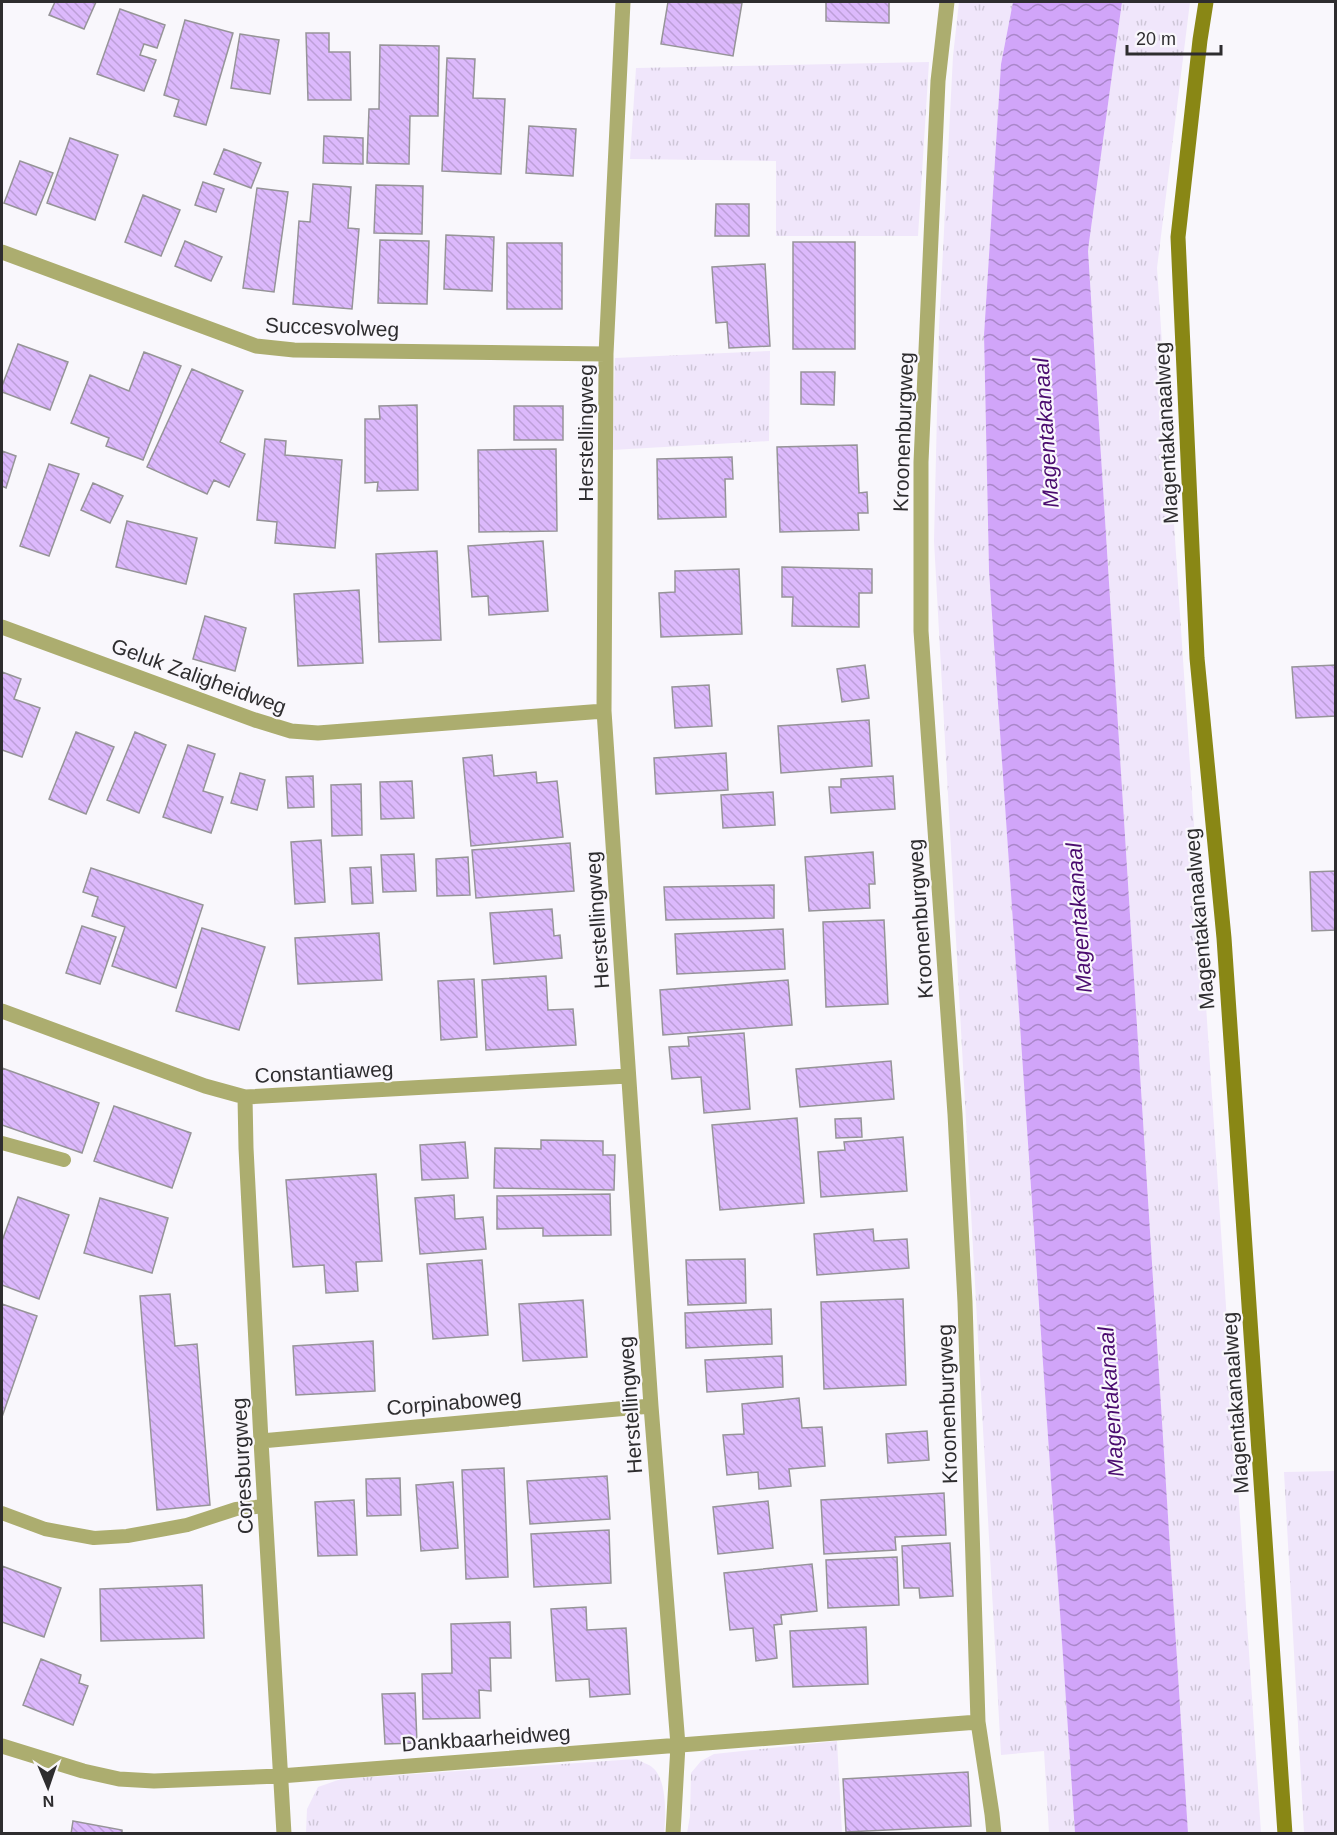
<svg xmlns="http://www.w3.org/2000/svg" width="1337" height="1835" viewBox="0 0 1337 1835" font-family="Arial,sans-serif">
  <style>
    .grass { fill: url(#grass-tufts) }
    .water { fill: url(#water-waves) }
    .building { fill: url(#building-back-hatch); stroke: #969498; stroke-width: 1.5 }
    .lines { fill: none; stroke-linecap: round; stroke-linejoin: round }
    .lane { stroke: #acad6f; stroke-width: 14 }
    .street { stroke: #acad6f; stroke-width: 15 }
    .secondary { stroke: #898715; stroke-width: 15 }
    .labels { text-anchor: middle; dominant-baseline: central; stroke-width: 4.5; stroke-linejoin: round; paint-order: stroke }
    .street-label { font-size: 21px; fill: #2e2d2f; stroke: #f9f7fc }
    .water-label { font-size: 22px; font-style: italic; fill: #4a0b6f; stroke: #f9f7fc }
  </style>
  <defs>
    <pattern id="grass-tufts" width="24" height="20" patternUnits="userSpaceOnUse" patternTransform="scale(1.5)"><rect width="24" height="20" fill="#f0e6fb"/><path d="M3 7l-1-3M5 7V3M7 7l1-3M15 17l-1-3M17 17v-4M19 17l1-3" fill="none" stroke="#cec6d7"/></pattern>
    <pattern id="water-waves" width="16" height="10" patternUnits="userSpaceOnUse" patternTransform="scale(1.5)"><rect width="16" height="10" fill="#d1a5f9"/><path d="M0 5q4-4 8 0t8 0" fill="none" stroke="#aa87ca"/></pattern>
    <pattern id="building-back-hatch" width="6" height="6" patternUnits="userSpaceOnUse" patternTransform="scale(1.5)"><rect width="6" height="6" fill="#dcb9fc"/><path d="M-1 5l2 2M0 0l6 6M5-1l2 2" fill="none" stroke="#bd9fd8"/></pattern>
  </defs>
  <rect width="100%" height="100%" fill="#f9f7fc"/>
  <path class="grass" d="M959,2h54l-12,62 -17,271 5,236 86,1262h-26l-5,-82 -43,4 -67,-1214 5,-213 14,-272z
    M1122,2h68l-33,266 104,1565h-73l-100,-1583z
    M929,62l-11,174h-142v-75l-146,-2 6,-91z
    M770,351l-1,90 -157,9 3,-92z
    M1335,1471v362h-31l-20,-361z
    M837,1741l5,92h-155l3,-17 1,-43 10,-12 13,-7z
    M636,1759c5,3 13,5 17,9 14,12 13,48 11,65h-358l1,-24 11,-22 23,-8z"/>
  <path class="water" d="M1013,2h109l-34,248 100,1583h-113l-86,-1262 -5,-236 17,-271z"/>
  <path class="building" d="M55,2h41l-12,27 -35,-14z
    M668,2l74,1 -9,53 -72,-12z
    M826,2h63v21l-63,-2z
    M120,9l45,16 -8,23 -13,-4 -4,11 16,5 -12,31 -47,-17z
    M185,20l48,13 -27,92 -32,-9 5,-16 -15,-5z
    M306,33h23v19h21l1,48h-43z
    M240,34l39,6 -9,54 -39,-6z
    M380,45l59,1 -1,70h-28l-1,48 -42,-1 2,-54h10z
    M447,58l28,1 -2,39 32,1 -4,75 -59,-3z
    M529,126l47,3 -3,47 -47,-3z
    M324,136l39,2v26l-40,-1z
    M70,138l48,17 -23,65 -48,-17z
    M224,149l37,14 -10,25 -37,-14z
    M20,161l33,12 -17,42 -32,-12z
    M203,182l21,7 -8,23 -21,-7z
    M313,184l38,3 -3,41 11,1 -7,80 -59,-5 6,-83 11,1z
    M376,185l47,1 -1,48 -48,-1z
    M257,188l31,4 -14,100 -31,-4z
    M143,195l37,15 -19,46 -36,-14z
    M716,204h33v32h-34z
    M446,235l48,2 -2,54 -48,-2z
    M380,240l49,1 -2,63 -49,-1z
    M185,241l37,16 -11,24 -36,-15z
    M793,242h62v107h-62z
    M507,243h55v66h-55z
    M765,264l5,82 -41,2 -2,-26 -11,1 -4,-56z
    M18,344l50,18 -18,48 -48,-18v-6z
    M144,352l37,14 -38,94 -37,-14 3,-8 -38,-15 19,-48 39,16z
    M192,369l51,22 -23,51 25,12 -16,33 -15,-7 -7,14 -60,-27z
    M801,372h34l-1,33 -33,-1z
    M417,405l1,85 -41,1 1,-9 -13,1v-64h15l-1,-13z
    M514,406h49v34h-49z
    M265,439l21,2 -1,14 57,5 -7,88 -60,-5 2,-21 -20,-2z
    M857,445l2,48 8,-1 1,21h-10l1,17 -79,2 -3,-85z
    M556,449l1,82 -78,1 -1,-82z
    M2,451l14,5 -10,32 -4,-2z
    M732,457l1,22h-8l1,38 -68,2 -1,-60z
    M49,464l30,10 -30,82 -29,-10z
    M93,483l30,13 -13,27 -29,-13z
    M127,521l70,17 -11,46 -70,-17z
    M543,541l5,70 -59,4 -1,-19 -16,1 -4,-51z
    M437,551l4,89 -62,2 -3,-88z
    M782,567l90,2v24h-13v34l-67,-1 1,-29h-11z
    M739,569l3,65 -81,3 -2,-44 16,-1v-21z
    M359,590l4,73 -65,3 -4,-72z
    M205,616l41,12 -11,43 -42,-12z
    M865,665l4,33 -27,4 -5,-33z
    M1336,665v51l-40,2 -4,-51z
    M2,672l19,7 -7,20 26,9 -18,49 -20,-7z
    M709,685l3,41 -37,2 -3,-41z
    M869,720l3,46 -91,7 -3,-47z
    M76,732l38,15 -28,67 -37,-15z
    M135,732l31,13 -27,68 -32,-13z
    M188,745l27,9 -12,37 20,6 -12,36 -48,-16z
    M726,753l2,37 -72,4 -2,-36z
    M492,755l2,21 42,-4 1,11 20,-2 6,56 -92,9 -8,-88z
    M240,773l25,7 -8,30 -26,-7z
    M313,776l1,31 -26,1 -2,-31z
    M893,776l2,33 -64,4 -2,-26h12v-8z
    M412,781l2,37 -33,1 -1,-37z
    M361,784l1,51 -30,1 -1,-51z
    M773,792l2,33 -52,3 -2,-33z
    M321,840l4,62 -30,2 -4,-62z
    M570,843l4,48 -98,7 -4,-48z
    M873,852l2,32h-6l1,24 -61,3 -4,-54z
    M414,854l2,37 -33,1 -2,-37z
    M468,857l2,38 -33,1 -1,-37z
    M371,867l2,36 -21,1 -2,-36z
    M91,868l112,37 -27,83 -64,-22 13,-39 -33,-11 6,-19 -15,-5z
    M1336,871v59l-24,1 -2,-59z
    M774,885v33l-108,2 -2,-33z
    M552,909l2,27 6,-1 2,23 -68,6 -4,-51z
    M884,920l4,84 -62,3 -3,-85z
    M82,926l34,11 -16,47 -34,-11z
    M202,928l63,19 -26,83 -63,-19z
    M783,929l2,40 -108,5 -2,-40z
    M379,933l3,47 -84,4 -3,-46z
    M546,976l2,34 25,-1 3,36 -90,5 -4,-70z
    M474,979l3,58 -36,3 -3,-59z
    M788,980l4,45 -129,10 -3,-45z
    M744,1033l6,76 -46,4 -3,-36 -29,2 -3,-32 20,-1 -1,-9z
    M891,1061l3,38 -94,8 -4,-38z
    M2,1068l97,35 -17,50 -80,-28z
    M114,1106l77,27 -19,55 -78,-27z
    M797,1118l7,85 -84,7 -8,-85z
    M861,1118l1,19 -26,1 -1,-19z
    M903,1137l4,54 -86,6 -3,-45 27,-2 -1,-8z
    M541,1140l62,1v14h12l-1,35 -120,-2 1,-40 46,1z
    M465,1142l3,36 -46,2 -2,-35z
    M376,1174l6,87 -26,1 2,29 -32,2 -2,-28 -31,2 -7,-87z
    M610,1194l1,41 -68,1v-8l-46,1v-33z
    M454,1195l1,24 28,-2 3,32 -66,5 -5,-56z
    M18,1197l51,18 -30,84 -37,-14v-44z
    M100,1198l68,20 -16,55 -68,-20z
    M873,1229l1,12 33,-2 2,29 -92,7 -3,-41z
    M745,1259l1,44 -58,2 -2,-45z
    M482,1260l6,75 -55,4 -6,-75z
    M170,1294l5,52 22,-2 13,161 -53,5 -17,-214z
    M903,1299l3,86 -82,4 -3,-87z
    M583,1300l4,57 -64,4 -4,-57z
    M2,1304l35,12 -35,101z
    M771,1309l1,35 -86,4 -1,-35z
    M373,1341l2,50 -79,4 -3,-49z
    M782,1356l1,31 -76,5 -2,-32z
    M799,1398l3,30 20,-1 3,39 -36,3 2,17 -32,3 -1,-17 -31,3 -4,-40 21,-1 -2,-30z
    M927,1431l2,29 -41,3 -2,-29z
    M504,1468l4,109 -42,2 -4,-109z
    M607,1476l3,43 -80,5 -3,-43z
    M400,1478l1,37 -34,1 -1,-37z
    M453,1482l5,66 -37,3 -5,-66z
    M944,1493l2,42 -51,2 1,13 -72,4 -3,-54z
    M354,1500l3,55 -39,1 -3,-54z
    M768,1501l5,47 -55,6 -5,-47z
    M609,1530l2,53 -77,4 -3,-53z
    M950,1543l3,53 -33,2 -1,-10h-15l-2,-42z
    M897,1557l2,48 -71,3 -2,-48z
    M812,1564l5,47 -36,4 1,9 -8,1 3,33 -21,3 -3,-33 -23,2 -6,-57z
    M2,1566l59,22 -17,49 -42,-15z
    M202,1585l2,53 -103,3 -1,-52z
    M586,1607l1,23 39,-2 4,66 -40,3 -1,-18 -33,2 -5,-72z
    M510,1622l1,36h-21l1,33 -12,-1 1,28 -57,1 -1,-45 30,-1 -1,-49z
    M866,1627l2,57 -75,3 -3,-56z
    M41,1659l40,16 -2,8 9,3 -15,39 -50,-20z
    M415,1693l2,50 -32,1 -3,-50z
    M968,1772l3,54 -125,6 -3,-53z
    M73,1821l49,9v4h-51z"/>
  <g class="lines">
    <path class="lane" d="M2,1143l62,17
      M2,1513l43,16 49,9 33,-2 60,-11 49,-16 29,-3"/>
    <path class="street" d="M623,2l-17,352 -2,357 47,695 27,339 -5,89
      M947,2l-9,79 -17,381v169l34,483 10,188 13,420 14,92 2,20
      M2,252l254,94 38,4 312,4
      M2,627l253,93 36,11 27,2 286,-22
      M2,1011l203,75 40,11 383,-21
      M245,1097l1,51 15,293 23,393
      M261,1441l390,-35
      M2,1746l81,25 36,8 35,2 126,-5 698,-54"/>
    <path class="secondary" d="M1206,2l-6,38 -22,197 19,421 27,280 61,896"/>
  </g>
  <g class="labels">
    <g class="street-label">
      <text transform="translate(332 327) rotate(2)">Succesvolweg</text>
      <text transform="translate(903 432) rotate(-88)">Kroonenburgweg</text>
      <text transform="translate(585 433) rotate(-90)">Herstellingweg</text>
      <text transform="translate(1166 433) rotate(-93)">Magentakanaalweg</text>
      <text transform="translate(199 676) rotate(20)">Geluk Zaligheidweg</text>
      <text transform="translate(920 919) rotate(-94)">Kroonenburgweg</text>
      <text transform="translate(1199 919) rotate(-95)">Magentakanaalweg</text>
      <text transform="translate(597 920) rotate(-94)">Herstellingweg</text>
      <text transform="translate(324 1072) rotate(-3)">Constantiaweg</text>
      <text transform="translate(454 1402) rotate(-5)">Corpinaboweg</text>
      <text transform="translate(1235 1403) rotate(-94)">Magentakanaalweg</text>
      <text transform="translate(947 1404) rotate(-92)">Kroonenburgweg</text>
      <text transform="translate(630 1405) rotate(-94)">Herstellingweg</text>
      <text transform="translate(242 1466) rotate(-93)">Coresburgweg</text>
      <text transform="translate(486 1738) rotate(-4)">Dankbaarheidweg</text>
    </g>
    <g class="water-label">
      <text transform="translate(1046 433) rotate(-94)">Magentakanaal</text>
      <text transform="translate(1079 918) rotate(-94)">Magentakanaal</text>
      <text transform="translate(1111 1402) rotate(-94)">Magentakanaal</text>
    </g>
  </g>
  <rect width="1337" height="1835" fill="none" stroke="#2e2d2f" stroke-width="6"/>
  <g transform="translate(48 1787) rotate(178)" stroke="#f9f7fc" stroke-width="4.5" paint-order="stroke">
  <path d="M0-4.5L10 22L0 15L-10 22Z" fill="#2e2d2f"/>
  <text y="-9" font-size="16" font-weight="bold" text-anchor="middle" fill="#2e2d2f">N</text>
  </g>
  <path d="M1127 45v9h94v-9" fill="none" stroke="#2e2d2f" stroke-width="3"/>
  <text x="1136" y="45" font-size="18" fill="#2e2d2f" stroke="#f9f7fc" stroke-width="4.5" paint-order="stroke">20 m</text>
</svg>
